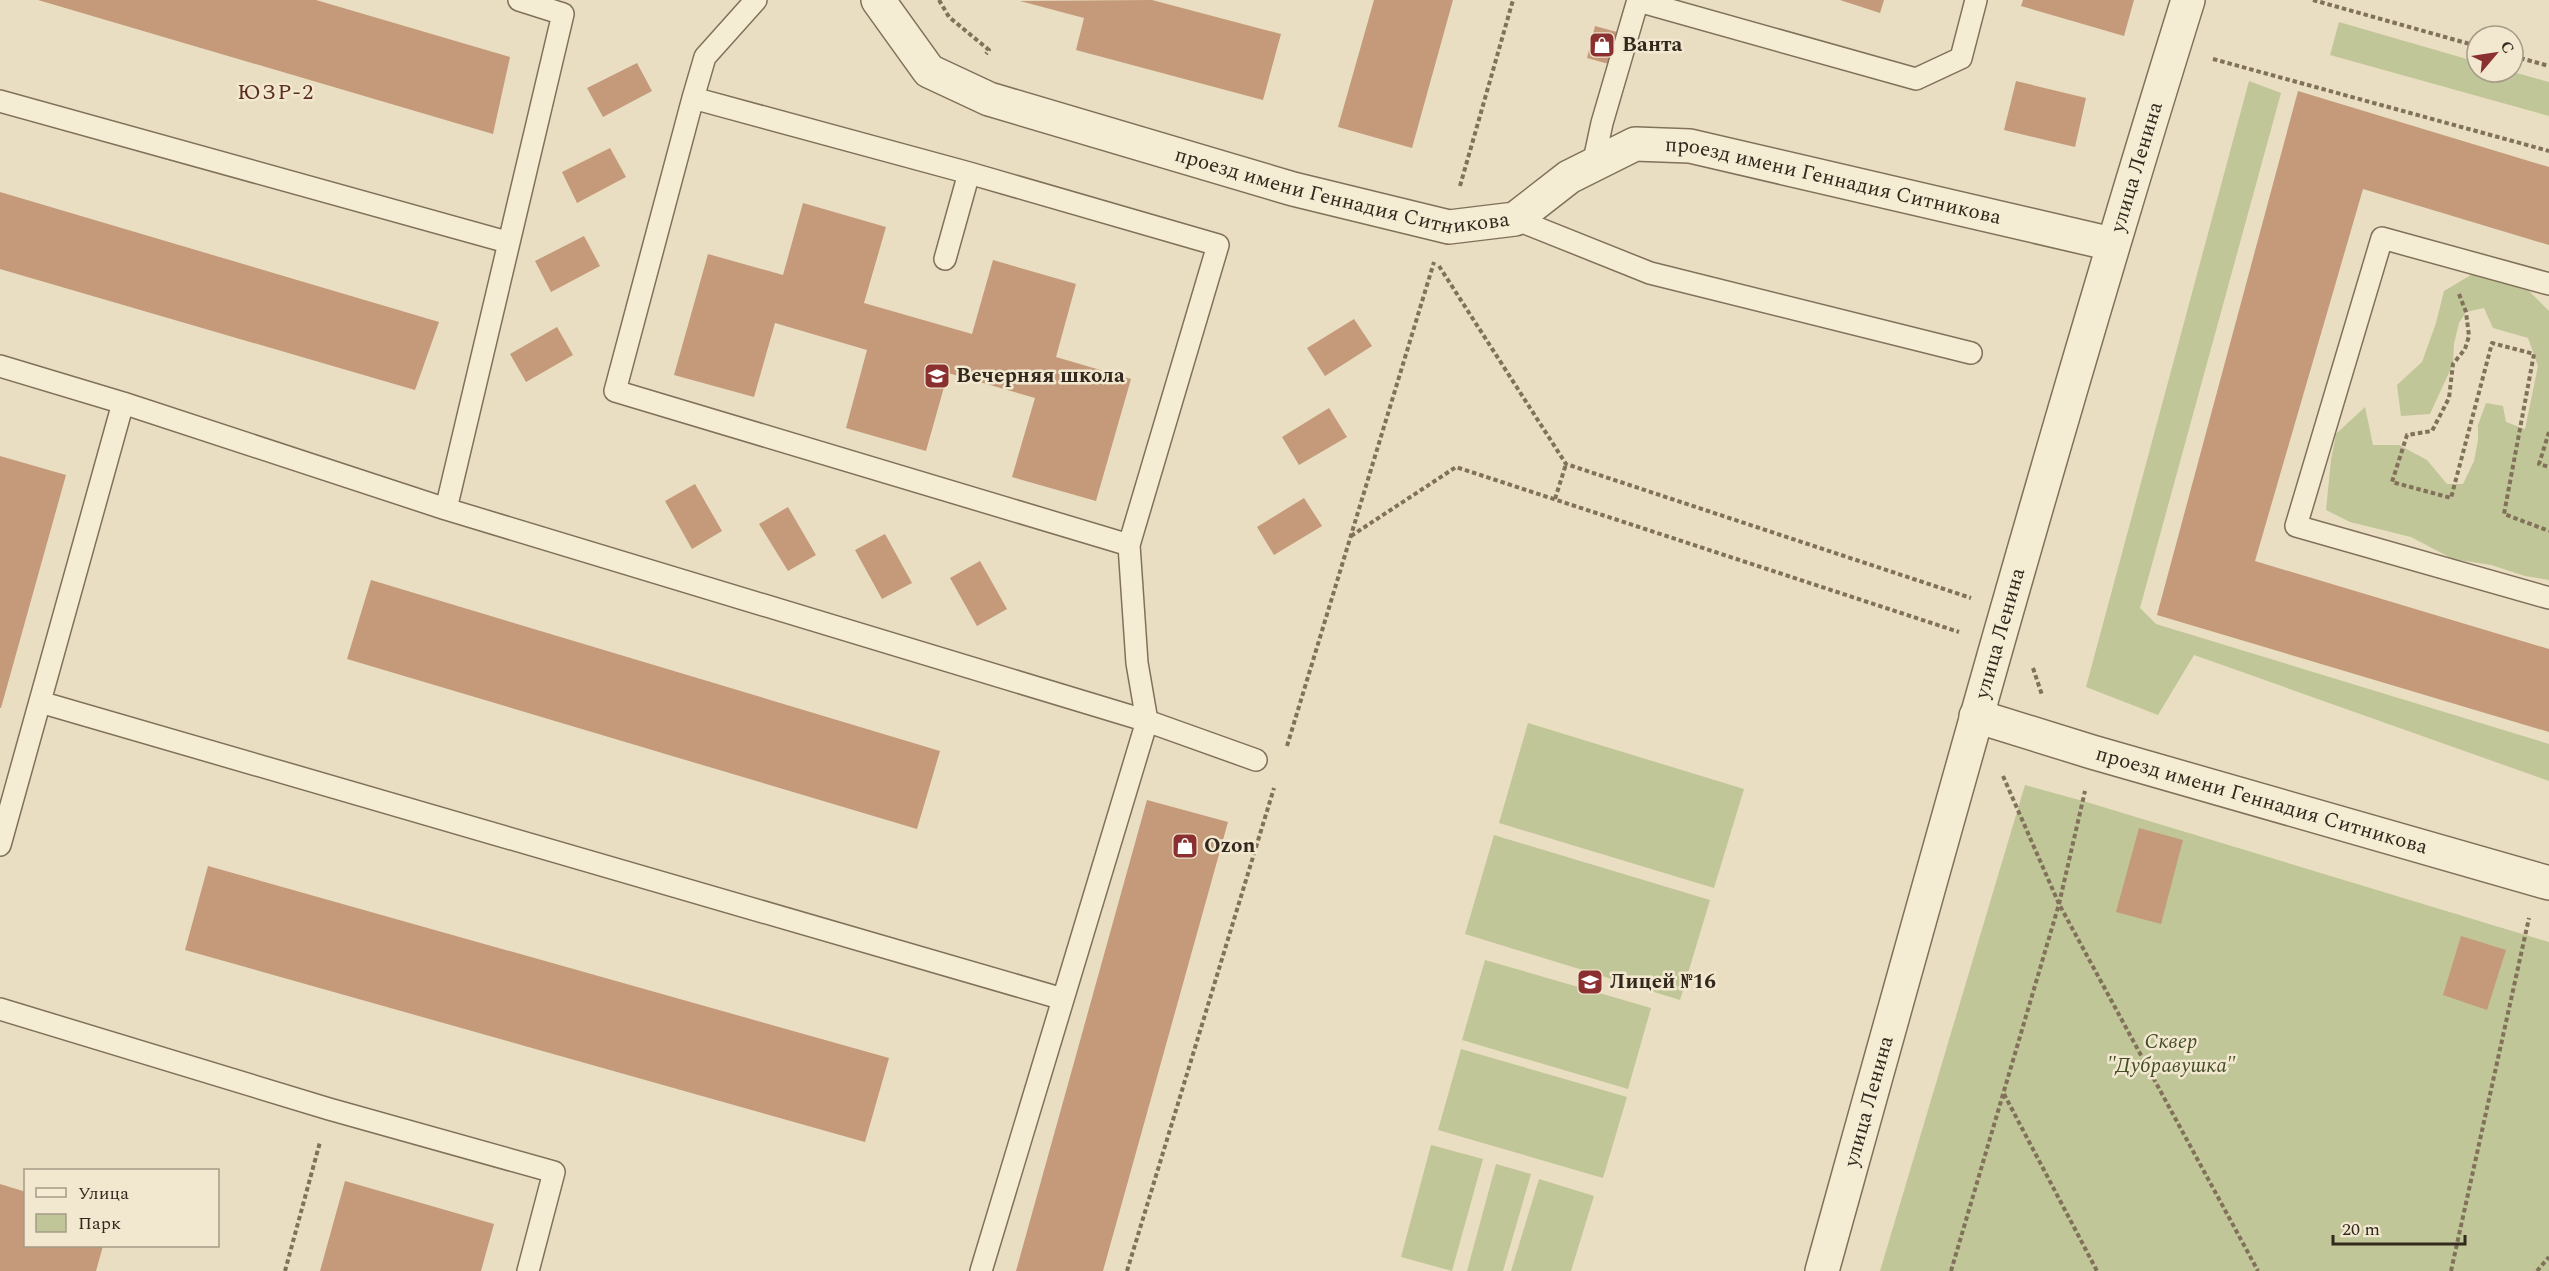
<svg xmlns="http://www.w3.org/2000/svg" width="2549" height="1271" viewBox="0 0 2549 1271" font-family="Spectral,serif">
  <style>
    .green { fill: #c0c697 }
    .building { fill: #c49a7a }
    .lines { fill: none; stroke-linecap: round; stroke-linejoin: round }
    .lane-casing { stroke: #81705a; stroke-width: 24 }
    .street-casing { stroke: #81705a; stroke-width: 36 }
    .path { stroke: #81705a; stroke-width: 4; stroke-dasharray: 4.5 3; stroke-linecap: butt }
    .lane { stroke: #f5ecd4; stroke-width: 21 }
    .street { stroke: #f5ecd4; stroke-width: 33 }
    .labels { text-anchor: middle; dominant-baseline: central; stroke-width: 5; stroke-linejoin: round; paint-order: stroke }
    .poi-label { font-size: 21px; font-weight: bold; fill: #32281d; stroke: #f2e8d0; text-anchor: start }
    .street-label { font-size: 21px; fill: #32281d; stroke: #f2e8d0 }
    .park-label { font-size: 21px; font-style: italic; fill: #434d26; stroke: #f2e8d0 }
    .neighbourhood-label { font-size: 22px; letter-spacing: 1.5px; fill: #5b2e21; stroke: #f2e8d0 }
  </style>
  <rect width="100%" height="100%" fill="#e9dec1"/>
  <path class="green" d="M2339,22l138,40v10h36l36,10v34l-219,-61z
    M2249,81l32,12 -141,515 16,16 393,120v37l-355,-126 -36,60 -72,-28z
    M2511,273l38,38v269l-24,-4 -34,-11 -38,-6 -42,-22 -61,-15 -24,-12 5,-50 5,-26 29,-27 8,38h26l28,15 20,24h16l11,-23 4,-21v-15l8,-22 17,3 3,16 19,7 13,-63 -10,-28 -35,-10 -9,-20 -18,4 -7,11 -5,21 -1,20 -23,50 -29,2 -4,-31 25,-23 14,-39 8,-32 27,-16z
    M1528,723l216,66 -30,99 -215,-65z
    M2025,785l58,16 466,141v329h-669z
    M1494,835l216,65 -30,100 -215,-66z
    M1485,960l166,48 -23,81 -166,-49z
    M1461,1049l166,48 -24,81 -165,-48z
    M1431,1145l52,14 -31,112 -51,-14z
    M1496,1164l35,10 -28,97h-36z
    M1539,1179l55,17 -23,75h-60z"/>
  <path class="building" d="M38,0h278l194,57 -17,77z
    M1152,0l129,34 -18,66 -187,-50 8,-32 -64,-17z
    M1374,0h79l-41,148 -74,-21z
    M1840,0h44l-4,13z
    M2023,0h111l-10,36 -103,-30z
    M1595,26l22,6 -8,32 -22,-6z
    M637,63l15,28 -49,26 -16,-29z
    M2016,81l70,17 -11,49 -71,-17z
    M2298,91l251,76v78l-186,-56 -108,372 294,88v83l-392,-117z
    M610,148l16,29 -49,26 -15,-31z
    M0,192l439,130 -24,68 -415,-121z
    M803,203l83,24 -22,76 108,31 21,-74 83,24 -20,73 75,22 -35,122 -84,-24 23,-79 -87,-25 -22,78 -80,-23 21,-78 -92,-27 -21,74 -80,-22 34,-121 75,21z
    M584,236l16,30 -49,26 -16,-31z
    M1354,319l18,27 -47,30 -18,-28z
    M557,327l16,28 -47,27 -16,-28z
    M1329,408l18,29 -48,28 -17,-28z
    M0,456l66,19 -65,233h-1z
    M695,484l27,47 -30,18 -27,-48z
    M1304,498l18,28 -48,29 -17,-28z
    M788,507l28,48 -28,16 -29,-47z
    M885,534l27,49 -30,16 -27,-49z
    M980,561l27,48 -30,17 -27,-48z
    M371,580l569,171 -23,78 -570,-170z
    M1147,800l81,22 -125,449h-87z
    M2139,828l44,12 -22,84 -45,-12z
    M208,866l681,192 -24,84 -680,-192z
    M2461,936l45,14 -19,60 -44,-15z
    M345,1181l149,43 -13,47h-161z
    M0,1184l26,8v54h77l-7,25h-96z"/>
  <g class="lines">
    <g class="lane-casing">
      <path id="lane" d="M1638,1l278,78 45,-21 15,-58
        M693,98l276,75 249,72 -89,300 -514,-154 78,-293 12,-41 51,-57
        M0,101l507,141
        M1593,165l9,-42 36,-123
        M1515,219l135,54 321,80
        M945,259l24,-86
        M2549,284l-167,-46 -86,288 253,72
        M0,366l123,37 323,106 701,212 -166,550
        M446,509l117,-495 -44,-14
        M1129,545l8,118 10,58 109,39
        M40,702l1023,297
        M0,845l123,-442
        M0,1009l329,100 225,63 -26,99"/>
    </g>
    <g class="street-casing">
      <g id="street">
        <path id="s1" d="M878,0l51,71 60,28 304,90 156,38 66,-8 54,-42 66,-33 55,2 422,98"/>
        <path id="s2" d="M1976,716l116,36 457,131"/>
        <path id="s3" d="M1822,1271c118,-425 235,-850 366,-1271"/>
      </g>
    </g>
    <path class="path" d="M939,0l10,17 40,33 -3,4
      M2313,0l164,46
      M2513,56l36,10
      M2213,59l336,92
      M1460,186l53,-186
      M1439,266l127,198 405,134
      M2459,294l7,18 3,24 -4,13 -12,15 -4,34 -17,33 -25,4 -15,47 59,16 41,-155 42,11 -30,160 45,17
      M2549,432l-10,32 10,3
      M1555,499l11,-35
      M1351,536l105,-69 503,165
      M2033,668l9,27
      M1287,746l147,-484
      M2003,776l56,128 199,367
      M2004,1094l93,177
      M285,1271l35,-129
      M1127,1271l147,-483
      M1951,1271l108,-367 26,-113
      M2451,1271l78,-353
      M2537,1271l12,-14"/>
    <use href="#lane" class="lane"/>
    <use href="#street" class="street"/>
  </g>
  <defs>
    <g id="shop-square" transform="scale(1.35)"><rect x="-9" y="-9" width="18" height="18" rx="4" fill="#8b3030" stroke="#f2e8d0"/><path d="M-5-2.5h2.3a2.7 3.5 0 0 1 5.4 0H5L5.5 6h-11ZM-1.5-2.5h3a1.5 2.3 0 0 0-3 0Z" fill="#fff"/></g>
    <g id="school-square" transform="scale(1.35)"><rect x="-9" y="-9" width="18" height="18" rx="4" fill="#8b3030" stroke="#f2e8d0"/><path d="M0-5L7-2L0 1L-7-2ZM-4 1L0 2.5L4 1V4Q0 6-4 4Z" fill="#fff"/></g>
  </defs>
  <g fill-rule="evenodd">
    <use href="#shop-square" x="1602" y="45"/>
    <use href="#school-square" x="937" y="376"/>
    <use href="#shop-square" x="1185" y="846"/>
    <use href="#school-square" x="1590" y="982"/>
  </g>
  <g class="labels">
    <g class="poi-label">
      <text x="1622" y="45">Ванта</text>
      <text x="956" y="376">Вечерняя школа</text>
      <text x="1204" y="846">Ozon</text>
      <text x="1610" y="982">Лицей №16</text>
    </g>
    <g class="street-label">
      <text stroke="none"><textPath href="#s3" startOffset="1148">улица Ленина</textPath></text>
      <text stroke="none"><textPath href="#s1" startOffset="1042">проезд имени Геннадия Ситникова</textPath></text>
      <text stroke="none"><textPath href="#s1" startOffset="520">проезд имени Геннадия Ситникова</textPath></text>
      <text stroke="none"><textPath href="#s3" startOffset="662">улица Ленина</textPath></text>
      <text stroke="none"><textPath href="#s2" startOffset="298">проезд имени Геннадия Ситникова</textPath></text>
      <text stroke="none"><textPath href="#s3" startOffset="176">улица Ленина</textPath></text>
    </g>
    <g class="park-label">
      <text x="2171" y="1042">Сквер<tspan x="2171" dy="24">"Дубравушка"</tspan></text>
    </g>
    <g class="neighbourhood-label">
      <text x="276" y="92">ЮЗР-2</text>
    </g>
  </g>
  <rect x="24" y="1169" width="195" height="78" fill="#f2e8d0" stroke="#a59b88" stroke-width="1.5"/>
  <rect x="36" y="1188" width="30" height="9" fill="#f5ecd4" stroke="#a59b88" stroke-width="1.5"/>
  <text x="78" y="1199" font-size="18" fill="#32281d">Улица</text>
  <rect x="36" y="1214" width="30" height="18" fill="#c0c697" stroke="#a59b88" stroke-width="1.5"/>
  <text x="78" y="1229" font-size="18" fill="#32281d">Парк</text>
  <g transform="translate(2495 54) rotate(61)"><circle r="28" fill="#f2e8d0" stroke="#a59b88" stroke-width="1.5"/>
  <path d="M0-4.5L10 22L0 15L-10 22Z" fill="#8b3030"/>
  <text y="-9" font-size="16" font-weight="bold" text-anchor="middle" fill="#32281d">С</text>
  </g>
  <path d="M2333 1235v9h132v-9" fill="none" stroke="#32281d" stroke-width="3"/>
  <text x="2342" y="1235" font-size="18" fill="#32281d" stroke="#f2e8d0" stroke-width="4.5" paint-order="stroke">20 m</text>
</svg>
